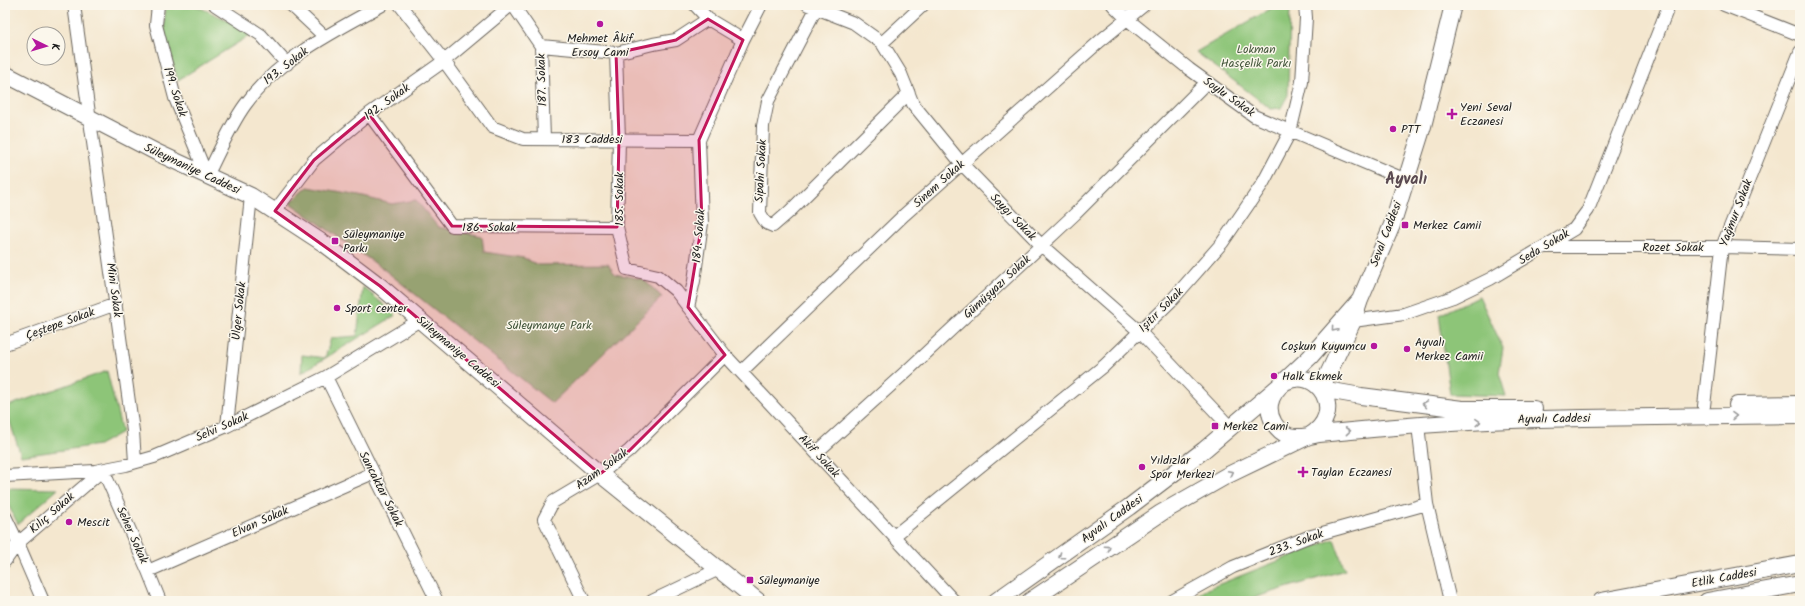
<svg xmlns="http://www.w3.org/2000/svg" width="1805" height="606" viewBox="0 0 1805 606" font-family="Kalam,sans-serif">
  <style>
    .green { fill: #8dc578; stroke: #54704a }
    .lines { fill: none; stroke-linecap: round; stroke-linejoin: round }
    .minor-casing { stroke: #68635b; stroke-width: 14 }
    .major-casing { stroke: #68635b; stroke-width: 18 }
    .minor { stroke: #fff; stroke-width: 12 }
    .major { stroke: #fff; stroke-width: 16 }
    .oneway { stroke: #999 }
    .marked { fill: #c2185b; fill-opacity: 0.2; stroke: #c2185b; stroke-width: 3; stroke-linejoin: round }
    .poi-dot { fill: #b5179e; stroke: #fbf7ec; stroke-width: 1.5 }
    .labels { text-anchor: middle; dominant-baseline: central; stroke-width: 3; stroke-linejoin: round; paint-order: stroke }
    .poi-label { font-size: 12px; fill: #1c1c1c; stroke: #fbf7ec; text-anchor: start }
    .park-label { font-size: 12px; fill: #44573c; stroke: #fbf7ec }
    .street-label { font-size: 12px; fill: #1c1c1c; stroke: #fbf7ec }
    .district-label { font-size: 16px; font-weight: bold; fill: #5a4a51; stroke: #fbf7ec }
  </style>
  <rect width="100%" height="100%" fill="#fbf7ec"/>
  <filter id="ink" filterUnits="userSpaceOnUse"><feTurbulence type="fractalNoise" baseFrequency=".025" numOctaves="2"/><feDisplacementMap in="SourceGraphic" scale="8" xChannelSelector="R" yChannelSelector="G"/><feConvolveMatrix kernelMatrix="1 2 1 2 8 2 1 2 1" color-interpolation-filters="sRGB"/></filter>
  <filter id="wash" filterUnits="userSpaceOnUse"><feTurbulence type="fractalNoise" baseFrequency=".012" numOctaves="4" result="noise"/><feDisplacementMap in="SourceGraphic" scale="16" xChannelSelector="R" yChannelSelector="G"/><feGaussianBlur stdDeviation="0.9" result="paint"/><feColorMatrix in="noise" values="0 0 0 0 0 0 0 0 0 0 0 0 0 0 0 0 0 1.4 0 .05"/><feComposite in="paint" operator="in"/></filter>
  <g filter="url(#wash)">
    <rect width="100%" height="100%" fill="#f4e7cf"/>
    <path class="green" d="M170,5h24l40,18 18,11 -74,46c-8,-27 -18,-44 -12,-72z
      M1277,5h13l-2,90 -7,13 -10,1 -75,-57z
      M308,187l51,9 33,8 24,-4 22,27 44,9 2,16 40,6 14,7 70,-1 7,10 28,5 19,18 -110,106 -166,-132 -96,-68z
      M363,287l33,28 -95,58 1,-18 23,3 6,-20 26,-2z
      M1479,296l24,52 -4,25 7,23 -56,-2 -11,-79z
      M107,371l15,61 -23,13 -78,11 -16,-49z
      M5,488l53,1 -40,35 -13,-25z
      M1334,539l11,31 -102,31h-56l20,-12z"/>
  </g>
  <g filter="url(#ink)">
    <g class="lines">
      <g class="minor-casing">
        <path id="minor" d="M74,5l59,426 2,31
          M158,5l-2,20 19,73 32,78
          M215,5l46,30 26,29
          M291,5l34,32
          M400,5l44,56 48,66 31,12 176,1 44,-100 18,-35
          M513,5l28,41 3,93
          M695,5l13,14 35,21
          M808,5l46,18 28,20 19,31 12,30 49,60 79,81 99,87 90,95
          M818,5l-50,96 -5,25 -3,87 6,10 7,3 16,-14 120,-119
          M1113,5l14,14 62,50 65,47 152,64
          M1724,5l76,30
          M882,43l41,-38
          M541,46l75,7 37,-9 23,-4 32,-21
          M616,53l3,86 -2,88 10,42 31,7 18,15 49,64 229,246
          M369,114l83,112 165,1
          M207,176c11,-22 24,-52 38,-71 33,-46 88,-73 137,-100
          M275,211l39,-51 55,-46 75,-53 67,-56
          M1545,247h177l78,2
          M688,307l6,-26 8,-58 -3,-83
          M1353,321l51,-7 49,-17 37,-18 84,-50 14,-19 81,-205
          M5,344l111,-40
          M741,372l163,-157 196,-174 44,-36
          M326,377l111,224
          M1704,406l18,-159 78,-195
          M1418,425l9,79 23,97
          M227,426l24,-230
          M816,453l94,-85 165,-154 132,-132
          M5,476l90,-5 31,-6 28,-8 73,-31 99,-49 94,-57
          M5,516l13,27 25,58
          M894,536l210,-170 67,-65 51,-58 41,-60 27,-51 12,-50 4,-64 -1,-13
          M5,561l13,-18 85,-73 45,101 12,30
          M148,571l225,-98
          M584,601l-40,-82 9,-17 47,-28 29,-23 96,-96
          M652,601l67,-32
          M1172,601l61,-34 75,-30 119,-33"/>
      </g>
      <g class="major-casing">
        <path id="major" d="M5,74l153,79 93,43 75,49 54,41 220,188 158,127
          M1321,389l40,7 101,13h72
          M1321,389l32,-68 7,-21 32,-75 31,-99 30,-121
          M1737,405l63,-1
          M996,601l133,-94 75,-57 75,-64 31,-29 50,-57
          M1030,601l131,-88 65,-37 83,-40c39,-23 8,-71 -24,-54 -7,5 -13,12 -15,22 -2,13 6,27 19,32 10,3 21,0 30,-2 22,-2 43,-4 64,-6 67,-6 133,-9 200,-10 72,-1 145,-2 217,-3
          M1601,601l199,-37
          M1707,601l93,-17"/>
      </g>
      <use href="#minor" class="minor"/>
      <use href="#major" class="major"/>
    </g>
    <defs><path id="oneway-chevron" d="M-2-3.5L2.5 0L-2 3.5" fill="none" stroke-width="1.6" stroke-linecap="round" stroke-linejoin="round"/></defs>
    <g class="oneway">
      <use href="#oneway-chevron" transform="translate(1334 329) rotate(130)"/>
      <use href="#oneway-chevron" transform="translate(1425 404) rotate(-172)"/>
      <use href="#oneway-chevron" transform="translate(1734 416) rotate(-1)"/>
      <use href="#oneway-chevron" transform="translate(1478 422) rotate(-3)"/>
      <use href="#oneway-chevron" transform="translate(1348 431) rotate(-6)"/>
      <use href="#oneway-chevron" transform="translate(1231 473) rotate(-27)"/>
      <use href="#oneway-chevron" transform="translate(1108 548) rotate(-34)"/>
      <use href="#oneway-chevron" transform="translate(1061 556) rotate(145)"/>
    </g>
  </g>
  <path class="marked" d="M708,19l35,21 -44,100 3,83 -14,84 37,48 -96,96 -29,23 -220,-188 -105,-75 39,-51 55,-46 83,112 165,1 2,-88 -3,-86 60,-13z"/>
  <g class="poi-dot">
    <circle cx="600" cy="24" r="4"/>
    <path d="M1450 108h4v4h4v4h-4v4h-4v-4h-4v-4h4z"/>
    <circle cx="1393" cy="129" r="4"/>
    <rect x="1401" y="221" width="8" height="8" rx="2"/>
    <rect x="331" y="237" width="8" height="8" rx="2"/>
    <circle cx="337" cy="308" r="4"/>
    <circle cx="1374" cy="346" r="4"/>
    <circle cx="1407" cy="349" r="4"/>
    <circle cx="1274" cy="376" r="4"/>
    <rect x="1211" y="422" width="8" height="8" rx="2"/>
    <circle cx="1142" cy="467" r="4"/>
    <path d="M1301 466h4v4h4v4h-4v4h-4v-4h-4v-4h4z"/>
    <circle cx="69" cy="522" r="4"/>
    <rect x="746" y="576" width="8" height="8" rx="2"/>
  </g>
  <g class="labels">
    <g class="poi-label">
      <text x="600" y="38" text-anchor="middle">Mehmet Âkif<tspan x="600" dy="14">Ersoy Cami</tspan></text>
      <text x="1460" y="107">Yeni Seval<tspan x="1460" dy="14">Eczanesi</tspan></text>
      <text x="1401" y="129">PTT</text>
      <text x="1413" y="225">Merkez Camii</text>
      <text x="343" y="234">Süleymaniye<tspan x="343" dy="14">Parkı</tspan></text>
      <text x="345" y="308">Sport center</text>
      <text x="1415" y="342">Ayvalı<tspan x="1415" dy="14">Merkez Camii</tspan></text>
      <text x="1366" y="346" text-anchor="end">Coşkun Kuyumcu</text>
      <text x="1282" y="376">Halk Ekmek</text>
      <text x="1223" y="426">Merkez Cami</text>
      <text x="1150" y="460">Yıldızlar<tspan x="1150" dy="14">Spor Merkezi</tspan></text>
      <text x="1311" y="472">Taylan Eczanesi</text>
      <text x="77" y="522">Mescit</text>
      <text x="758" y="580">Süleymaniye</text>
    </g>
    <g class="park-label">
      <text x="1256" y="49">Lokman<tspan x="1256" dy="14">Hasçelik Parkı</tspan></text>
      <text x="549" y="325">Süleymanye Park</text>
    </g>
    <g class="street-label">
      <text transform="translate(286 66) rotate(-38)">193. Sokak</text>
      <text transform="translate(542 80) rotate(-92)">187. Sokak</text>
      <text transform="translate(175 92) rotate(72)">199. Sokak</text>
      <text transform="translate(1229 97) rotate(35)">Soylu Sokak</text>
      <text transform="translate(387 102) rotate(-36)">192. Sokak</text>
      <text x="592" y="139">183 Caddesi</text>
      <text transform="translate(192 169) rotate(25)">Süleymaniye Caddesi</text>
      <text transform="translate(761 171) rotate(-87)">Sipahi Sokak</text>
      <text transform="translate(939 184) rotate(-42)">Sinem Sokak</text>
      <text transform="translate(619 199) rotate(-90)">185. Sokak</text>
      <text transform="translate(1736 213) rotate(-69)">Yağmur Sokak</text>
      <text transform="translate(1013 217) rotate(46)">Saygı Sokak</text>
      <text x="489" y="227">186. Sokak</text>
      <text transform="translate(1386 234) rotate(-69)">Seval Caddesi</text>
      <text transform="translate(699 236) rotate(-85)">184. Sokak</text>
      <text transform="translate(1544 247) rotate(-31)">Seda Sokak</text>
      <text x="1673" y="247">Rozet Sokak</text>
      <text transform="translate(997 287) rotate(-43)">Gümüşyazı Sokak</text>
      <text transform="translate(114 290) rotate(82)">Mini Sokak</text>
      <text transform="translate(1161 310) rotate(-45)">Işıtır Sokak</text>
      <text transform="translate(239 311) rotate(-84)">Ülger Sokak</text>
      <text transform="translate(60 324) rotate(-20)">Çeştepe Sokak</text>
      <text transform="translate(458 352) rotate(40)">Süleymaniye Caddesi</text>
      <text transform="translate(1554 419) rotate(-1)">Ayvalı Caddesi</text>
      <text transform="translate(222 427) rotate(-24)">Selvi Sokak</text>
      <text transform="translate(819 456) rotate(47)">Akif Sokak</text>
      <text transform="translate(602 469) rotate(-36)">Azam Sokak</text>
      <text transform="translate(381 489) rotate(63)">Sancaktar Sokak</text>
      <text transform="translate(52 513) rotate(-41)">Kılıç Sokak</text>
      <text transform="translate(1112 519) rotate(-36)">Ayvalı Caddesi</text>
      <text transform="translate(260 522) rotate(-24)">Elvan Sokak</text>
      <text transform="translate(132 535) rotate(66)">Seher Sokak</text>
      <text transform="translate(1296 543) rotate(-20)">233. Sokak</text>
      <text transform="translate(1724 578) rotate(-10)">Etlik Caddesi</text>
    </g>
    <g class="district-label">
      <text x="1406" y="179">Ayvalı</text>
    </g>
  </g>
  <rect width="1805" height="606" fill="none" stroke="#fbf7ec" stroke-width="20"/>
  <g transform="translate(46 46) rotate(95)"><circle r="19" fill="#fbf7ec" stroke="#a29f99"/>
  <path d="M0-3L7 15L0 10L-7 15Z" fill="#b5179e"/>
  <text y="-6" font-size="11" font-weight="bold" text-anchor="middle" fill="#1c1c1c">K</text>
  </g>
</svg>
